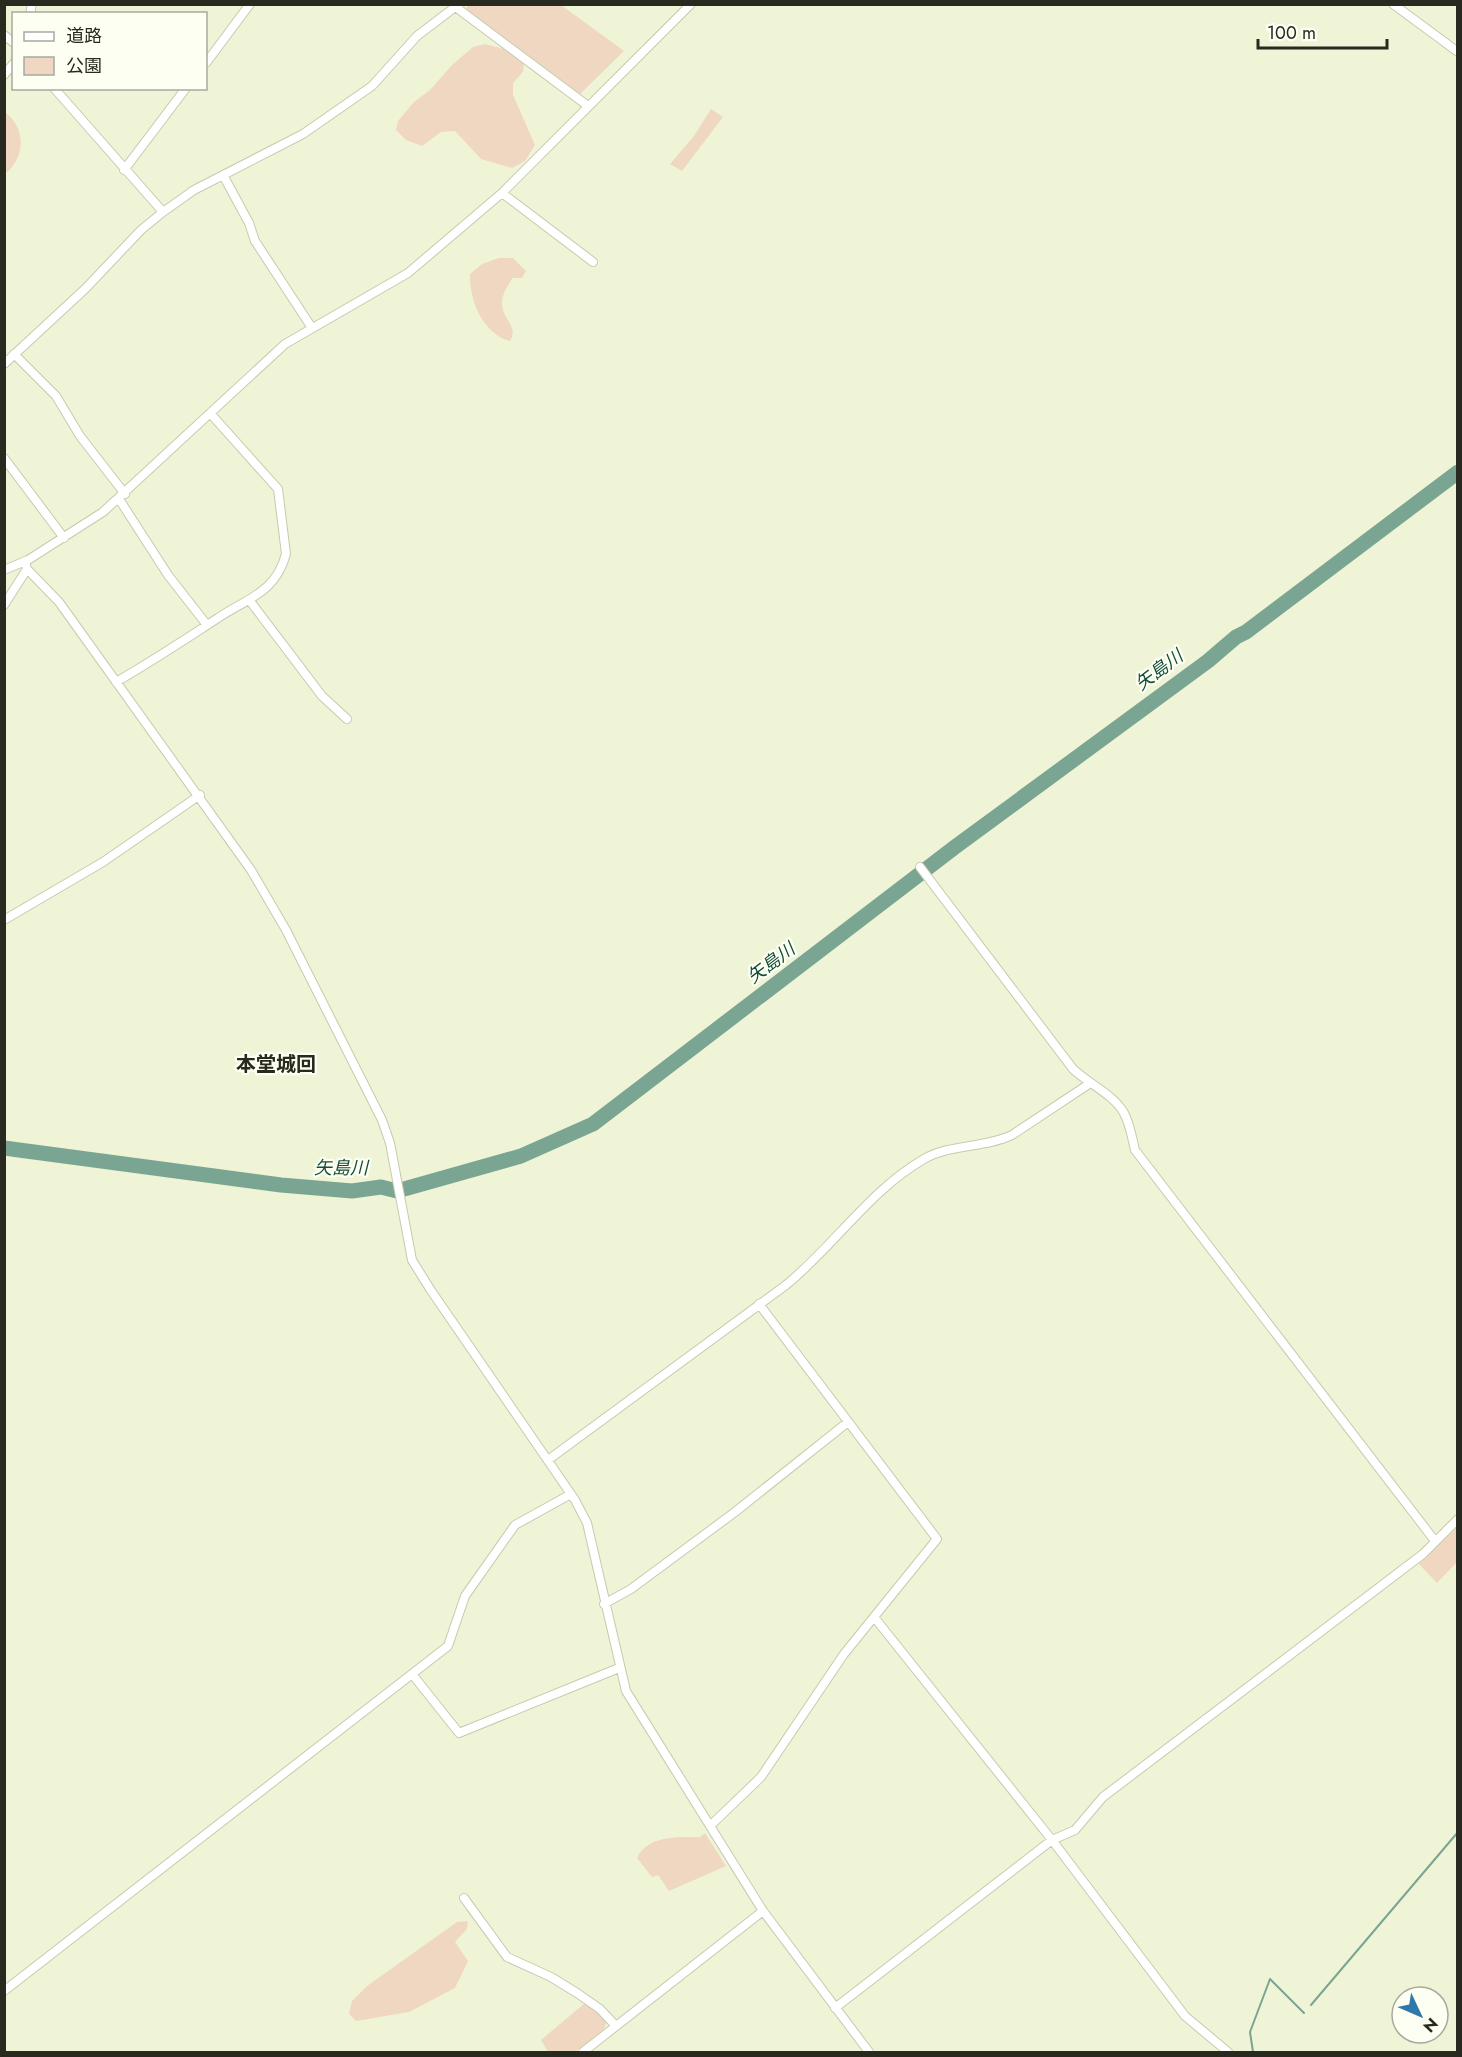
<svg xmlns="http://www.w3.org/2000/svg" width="1462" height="2057" viewBox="0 0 1462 2057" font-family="Jost,'Noto Sans JP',sans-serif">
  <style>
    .green { fill: #efd7c2 }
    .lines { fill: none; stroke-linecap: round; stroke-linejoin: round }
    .stream { stroke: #7aa592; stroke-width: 2 }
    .river { stroke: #7aa592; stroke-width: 15 }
    .minor-casing { stroke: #c6caae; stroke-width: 10 }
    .minor { stroke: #fff; stroke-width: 8 }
    .labels { text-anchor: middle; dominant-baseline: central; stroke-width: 4.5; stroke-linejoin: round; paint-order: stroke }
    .water-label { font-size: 18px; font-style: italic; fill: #144d39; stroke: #fdfff3 }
    .quarter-label { font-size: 20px; font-weight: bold; fill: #28291f; stroke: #fdfff3 }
  </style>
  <rect width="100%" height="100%" fill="#eff4d7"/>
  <path class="green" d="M469,4l92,1 63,46 -44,43 -114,-85z
    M485,44l23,6 16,12 -1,10 -10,11v12l22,50 -10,16 -13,7 -31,-9 -26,-28 -14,1 -19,14 -16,-6 -10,-10 2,-9 16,-19 16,-12 22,-25 21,-18z
    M711,109l12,8 -41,54 -12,-7 24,-28z
    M5,112c22,17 20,46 0,62z
    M499,258h14l13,13 -4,7h-9c-29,38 10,42 -3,63 -27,-7 -41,-41 -40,-67l12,-10z
    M1457,1527v35l-20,21 -18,-19z
    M705,1833l21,33 -57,25 -11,-16 -6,2 -15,-19c11,-23 41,-21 63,-21z
    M468,1921l-1,8 -12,13 13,19 -13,27 -46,24 -53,9 -7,-7 3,-13 15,-15 90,-64z
    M585,2003l17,13 4,7 -2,6 -29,23h-27l-7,-12z"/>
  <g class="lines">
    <path class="stream" d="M1311,2005l147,-173
      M1253,2052l-3,-20 20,-53 34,34"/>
    <path class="river" d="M4,1148l277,37 71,6 29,-4 16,4 124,-35 72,-32 362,-277 253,-186 28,-24 10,-5 212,-160"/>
    <g class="minor-casing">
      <path id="minor" d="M1393,4l65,48
        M457,8l131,98
        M30,14l2,-10
        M4,35l10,8
        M206,63l44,-59
        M4,75l10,-12
        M54,88l109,124
        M124,170l62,-82
        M223,175l26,48 6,18 57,87
        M502,193l91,69
        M14,354l42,42 24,40 45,58
        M4,364l82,-76 55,-58 22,-18 31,-22 109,-56 69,-48 45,-50 42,-32
        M4,458l60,80
        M119,499l49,76 39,50
        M25,561l2,8 32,33 192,268 35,60 96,190 8,23 22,117 18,29 145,211 12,23 39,168 137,220 106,141
        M4,570l24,-10 75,-48 182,-168 123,-71 94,-80 189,-189
        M250,601l72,95 25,23
        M4,605l23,-36
        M116,682c35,-20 68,-42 102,-64 29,-20 57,-24 68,-64l-8,-65 -68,-76
        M920,867l153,202c16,15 40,25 51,44 6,11 8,25 11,37l300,391
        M4,920l99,-58 97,-67
        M548,1460l238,-175c48,-39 84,-95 138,-126 26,-15 61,-11 88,-24l77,-51
        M604,1604l27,-15 104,-77 113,-90
        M874,1617l178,223 133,176 43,36
        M412,1674l47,59 160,-65
        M710,1826l51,-49 83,-123 93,-115 -178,-235
        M464,1898l43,59 44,20 26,16 23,16 16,17
        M4,1991l444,-345 17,-50 50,-71 56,-31
        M835,2008l217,-168 23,-10 28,-33 320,-243 35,-35
        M583,2052l180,-141"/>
    </g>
    <use href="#minor" class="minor"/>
  </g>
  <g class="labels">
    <g class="water-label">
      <text transform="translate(1159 670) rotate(-37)">矢島川</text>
      <text transform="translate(771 963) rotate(-37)">矢島川</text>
      <text x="341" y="1168">矢島川</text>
    </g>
    <g class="quarter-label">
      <text x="276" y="1064">本堂城回</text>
    </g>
  </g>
  <rect width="1462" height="2057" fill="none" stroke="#28291f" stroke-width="12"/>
  <rect x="12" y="12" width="195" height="78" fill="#fdfff3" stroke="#a8a99e" stroke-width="1.5"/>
  <rect x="24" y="32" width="30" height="9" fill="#ffffff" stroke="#a8a99e" stroke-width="1.5"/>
  <text x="66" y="42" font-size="18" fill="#28291f">道路</text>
  <rect x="24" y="57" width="30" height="18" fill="#efd7c2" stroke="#a8a99e" stroke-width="1.5"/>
  <text x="66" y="72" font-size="18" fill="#28291f">公園</text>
  <g transform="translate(1420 2015) rotate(134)"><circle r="28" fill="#fdfff3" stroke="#a8a99e" stroke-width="1.5"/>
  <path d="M0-4.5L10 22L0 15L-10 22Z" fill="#2e78ac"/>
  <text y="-9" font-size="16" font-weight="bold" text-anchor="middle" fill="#28291f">N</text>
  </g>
  <path d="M1258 39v9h129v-9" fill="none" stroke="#28291f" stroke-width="3"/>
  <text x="1267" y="39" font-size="18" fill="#28291f" stroke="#fdfff3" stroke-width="4.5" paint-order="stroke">100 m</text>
</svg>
